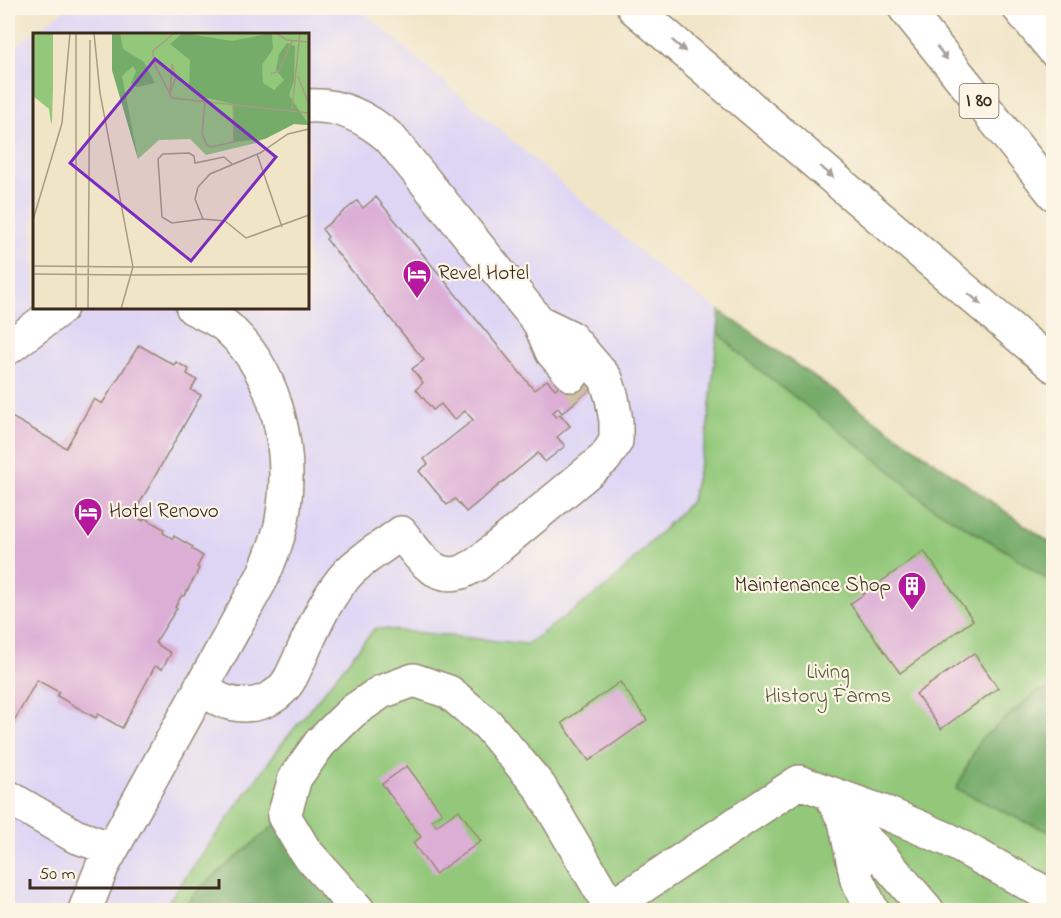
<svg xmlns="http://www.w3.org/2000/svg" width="1061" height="918" viewBox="0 0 1061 918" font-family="'Indie Flower',sans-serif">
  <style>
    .built { fill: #ded5f5; fill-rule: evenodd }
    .green { fill: #93c87a; stroke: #67794c; stroke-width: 1.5 }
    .forest { fill: #76ac6a; stroke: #586b44; stroke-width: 1.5 }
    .building { fill: #dcaed6 }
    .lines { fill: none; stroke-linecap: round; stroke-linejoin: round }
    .minor-tunnel { stroke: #cdc0a6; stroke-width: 33; stroke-dasharray: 33 16; stroke-linecap: butt }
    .minor-casing { stroke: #968873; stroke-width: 36 }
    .highway-casing { stroke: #968873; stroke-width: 36 }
    .minor { stroke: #fff; stroke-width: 33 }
    .highway { stroke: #fff; stroke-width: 33 }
    .oneway { fill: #a79f9a }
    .labels { text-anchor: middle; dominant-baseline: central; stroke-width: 4.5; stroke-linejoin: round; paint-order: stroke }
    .shield { fill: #fcf5e5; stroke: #75675a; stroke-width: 1.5 }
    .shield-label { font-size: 20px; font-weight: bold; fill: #3b2a1e }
    .poi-label { font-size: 21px; fill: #3b2a1e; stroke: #fcf5e5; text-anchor: start }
    .park-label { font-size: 21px; fill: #55593a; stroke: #fcf5e5 }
    .inset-road { fill: none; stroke: #a89a84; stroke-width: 1.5 }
    .view { fill: #7b2cbf; fill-opacity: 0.15; stroke: #7b2cbf; stroke-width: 3 }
    .inset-edge { fill: none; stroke: #3b2a1e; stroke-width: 3 }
  </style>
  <rect width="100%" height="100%" fill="#fcf5e5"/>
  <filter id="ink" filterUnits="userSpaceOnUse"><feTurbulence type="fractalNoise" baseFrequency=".0167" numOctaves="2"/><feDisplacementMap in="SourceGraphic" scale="12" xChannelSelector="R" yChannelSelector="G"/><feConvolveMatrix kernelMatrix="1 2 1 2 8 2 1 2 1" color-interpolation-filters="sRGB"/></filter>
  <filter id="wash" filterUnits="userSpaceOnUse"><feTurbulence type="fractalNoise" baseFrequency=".008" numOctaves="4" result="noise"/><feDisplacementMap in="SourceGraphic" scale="24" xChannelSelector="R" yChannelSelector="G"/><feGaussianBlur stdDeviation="1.35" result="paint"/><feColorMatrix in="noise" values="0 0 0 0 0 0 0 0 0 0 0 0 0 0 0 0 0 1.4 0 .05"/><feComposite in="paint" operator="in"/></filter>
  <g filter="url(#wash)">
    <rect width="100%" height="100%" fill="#f1e5c8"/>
    <path class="built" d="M67,8h292l306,265 55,38 -13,123 -16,67 -81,83 -83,60 -152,-16 -94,117 -119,165h-154v-859zM34,34h274v274h-274z"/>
    <path class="green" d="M720,311l333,234v365h-891l119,-165 94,-117 152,16 83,-60 81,-83 16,-67z"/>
    <path class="forest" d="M720,311l333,234v39l-47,-33 -76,-45 -50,-44 -135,-103 -27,-27z
      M1053,690h1l-1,143 -30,-12 -67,-32 24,-49 58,-49z
      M284,817l74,93h-176l19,-23z
      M665,908h84l3,2h-90z"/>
    <g id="blocks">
      <path class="building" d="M376,197l158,193 13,-10 8,9 29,-24 14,18 -36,30 -4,-5 -6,5 4,4 4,-3 10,12 -13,11 8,9 -20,16 -7,-9 -72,59 -11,-13 -8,6 -28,-34 9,-7 -4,-5 49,-39 -8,-9 -11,9 -13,-16 -8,6 -17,-21 7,-6 -11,-14 12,-9 -98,-121 2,-2 -6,-8 35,-28 6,7z
        M139,345l35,20 2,-3 13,7 -2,5 10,6 -6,10 10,5 -68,120 10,6 2,-3 19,11 -1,4 10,6 1,-3 19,11 -1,2 11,7 -6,11 2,1 -3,7 -12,21 -2,-1 -7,12 2,1 -22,35 16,10 -9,16 -7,-3 -33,62 -24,-14 -2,4 -39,-22 2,-4 -22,-12 -24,43 -5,-3v-168l4,-7 -4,-3v-127l58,33 28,-49 8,5z
        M924,551l49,69 -73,53 -50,-69z
        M974,653l24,35 -57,41 -25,-35z
        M620,682l27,38 -58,41 -27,-38z
        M407,766l35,47 -10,7 4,6 23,-16 22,31 -46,33 -22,-31 8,-6 -39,-53z"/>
    </g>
  </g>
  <g filter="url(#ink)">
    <use href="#blocks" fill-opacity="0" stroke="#968873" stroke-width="1.5"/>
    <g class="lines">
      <path class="minor-tunnel" d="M572,375l14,18"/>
      <g class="minor-casing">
        <path id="minor" d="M539,322l13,30 20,23
          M8,348l53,-40
          M200,688c8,5 17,11 26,14 26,8 52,-1 65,-25 17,-34 31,-77 58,-105 15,-15 35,-26 52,-39 15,18 30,46 57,40 7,-1 12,-6 18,-8l129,-107 11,-17v-20l-4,-23 -6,-19 -36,-42 -31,-15 -149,-184c-24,-21 -50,-34 -82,-32
          M829,793l16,28 29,27 53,62
          M8,797l67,39 37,13
          M845,821l12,59 15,30
          M85,910l17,-43 161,-291c7,-18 16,-37 19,-56 12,-67 -3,-144 -53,-191 -9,-9 -24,-15 -36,-21
          M358,910l-53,-59 -21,-35 11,-38 25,-35 33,-32 28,-19 33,-12 35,12 39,33 52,62 71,121
          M607,910l192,-128 87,31 63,27 105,58"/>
      </g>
      <g class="highway-casing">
        <path id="highway" d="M634,8l420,358
          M905,8l149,186
          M1019,8l35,42"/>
      </g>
      <use href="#minor" class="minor"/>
      <use href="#highway" class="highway"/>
    </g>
    <defs><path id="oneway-solid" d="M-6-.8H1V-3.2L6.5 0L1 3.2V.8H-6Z" transform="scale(1.5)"/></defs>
    <g class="oneway">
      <use href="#oneway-solid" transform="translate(679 46) rotate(41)"/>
      <use href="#oneway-solid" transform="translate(942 53) rotate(51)"/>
      <use href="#oneway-solid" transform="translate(827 172) rotate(41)"/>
      <use href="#oneway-solid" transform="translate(975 299) rotate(41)"/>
    </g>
  </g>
  <defs>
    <g id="hotel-pin" transform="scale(1.5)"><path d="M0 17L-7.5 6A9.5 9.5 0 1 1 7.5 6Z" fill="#b5179e" stroke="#fcf5e5"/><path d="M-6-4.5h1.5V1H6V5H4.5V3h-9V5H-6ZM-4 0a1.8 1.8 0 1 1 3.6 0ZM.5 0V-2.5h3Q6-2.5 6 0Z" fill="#fff"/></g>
    <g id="building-pin" transform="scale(1.5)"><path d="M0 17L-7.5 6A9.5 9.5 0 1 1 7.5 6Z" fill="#b5179e" stroke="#fcf5e5"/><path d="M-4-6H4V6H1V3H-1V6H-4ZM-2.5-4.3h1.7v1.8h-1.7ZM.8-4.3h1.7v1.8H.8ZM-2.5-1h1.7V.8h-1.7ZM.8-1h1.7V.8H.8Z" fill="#fff"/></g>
  </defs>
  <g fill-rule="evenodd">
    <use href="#hotel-pin" x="417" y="274"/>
    <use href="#hotel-pin" x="88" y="512"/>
    <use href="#building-pin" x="912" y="586"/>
  </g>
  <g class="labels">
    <rect class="shield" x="959.5" y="84" width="39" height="34" rx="4.5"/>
    <g class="shield-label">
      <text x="979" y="101">I 80</text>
    </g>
    <g class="poi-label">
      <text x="438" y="274">Revel Hotel</text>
      <text x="109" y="512">Hotel Renovo</text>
      <text x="891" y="586" text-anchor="end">Maintenance Shop</text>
    </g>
    <g class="park-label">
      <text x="828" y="673">Living<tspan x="828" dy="24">History Farms</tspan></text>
    </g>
  </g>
  <g transform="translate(33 33)">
    <rect width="276" height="276" fill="#f1e5c8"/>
    <path d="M0,0h20v56l-1,32 -1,3 -2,-15 -16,-13zM79,0h197v92l-15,-1 -38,19 -50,12 -16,-16 -31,1 -21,19 -26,-89z" fill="#93c87a"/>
    <path d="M79,0h8l3,16 21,13 11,21 -18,4 -6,-4 5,-12 -3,-5 -11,10 16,83 -26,-89zM150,0l49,8 40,-8 1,16 -11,16 1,18 11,7 10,-10 -8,-10 3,-16 8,-11 8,3 -1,35 -5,14 20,30 -15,-1 -29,15 -31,3 -1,-38 -34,-8 -10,-7 1,-29 -20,-16z" fill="#76ac6a"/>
    <path class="inset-road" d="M61,0l6,60 33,174 -12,42M141,0l-21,18 1,12 18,35 137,15M243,0l11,7 22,2M238,41l8,-3 13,-30M265,43l11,29M137,61l2,-30 4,13 -5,13M172,68l-3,33 5,11 4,2 23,-5 -1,-38M259,76l8,-76M276,96l-21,5 -28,19 -50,21 -12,13 -3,12 8,20 22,2 21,17 63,-23M224,121l25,73M170,186l-31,4 -10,-6 -4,-58 5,-5 26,-1 5,3 1,7 29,-6 8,7M0,187l29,-97 8,-90M0,233l100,1M100,234h176M0,241l100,1M100,242l176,-1M43,276v-276M55,276l2,-269"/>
    <path class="view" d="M122,26l121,98 -85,104 -121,-98z"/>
    <rect width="276" height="276" class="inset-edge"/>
  </g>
  <rect width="1061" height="918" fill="none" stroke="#fcf5e5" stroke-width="30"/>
  <path d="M30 879v9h189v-9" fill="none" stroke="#3b2a1e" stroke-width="3"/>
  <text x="39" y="879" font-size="18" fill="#3b2a1e" stroke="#fcf5e5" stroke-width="4.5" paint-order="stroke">50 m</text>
</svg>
